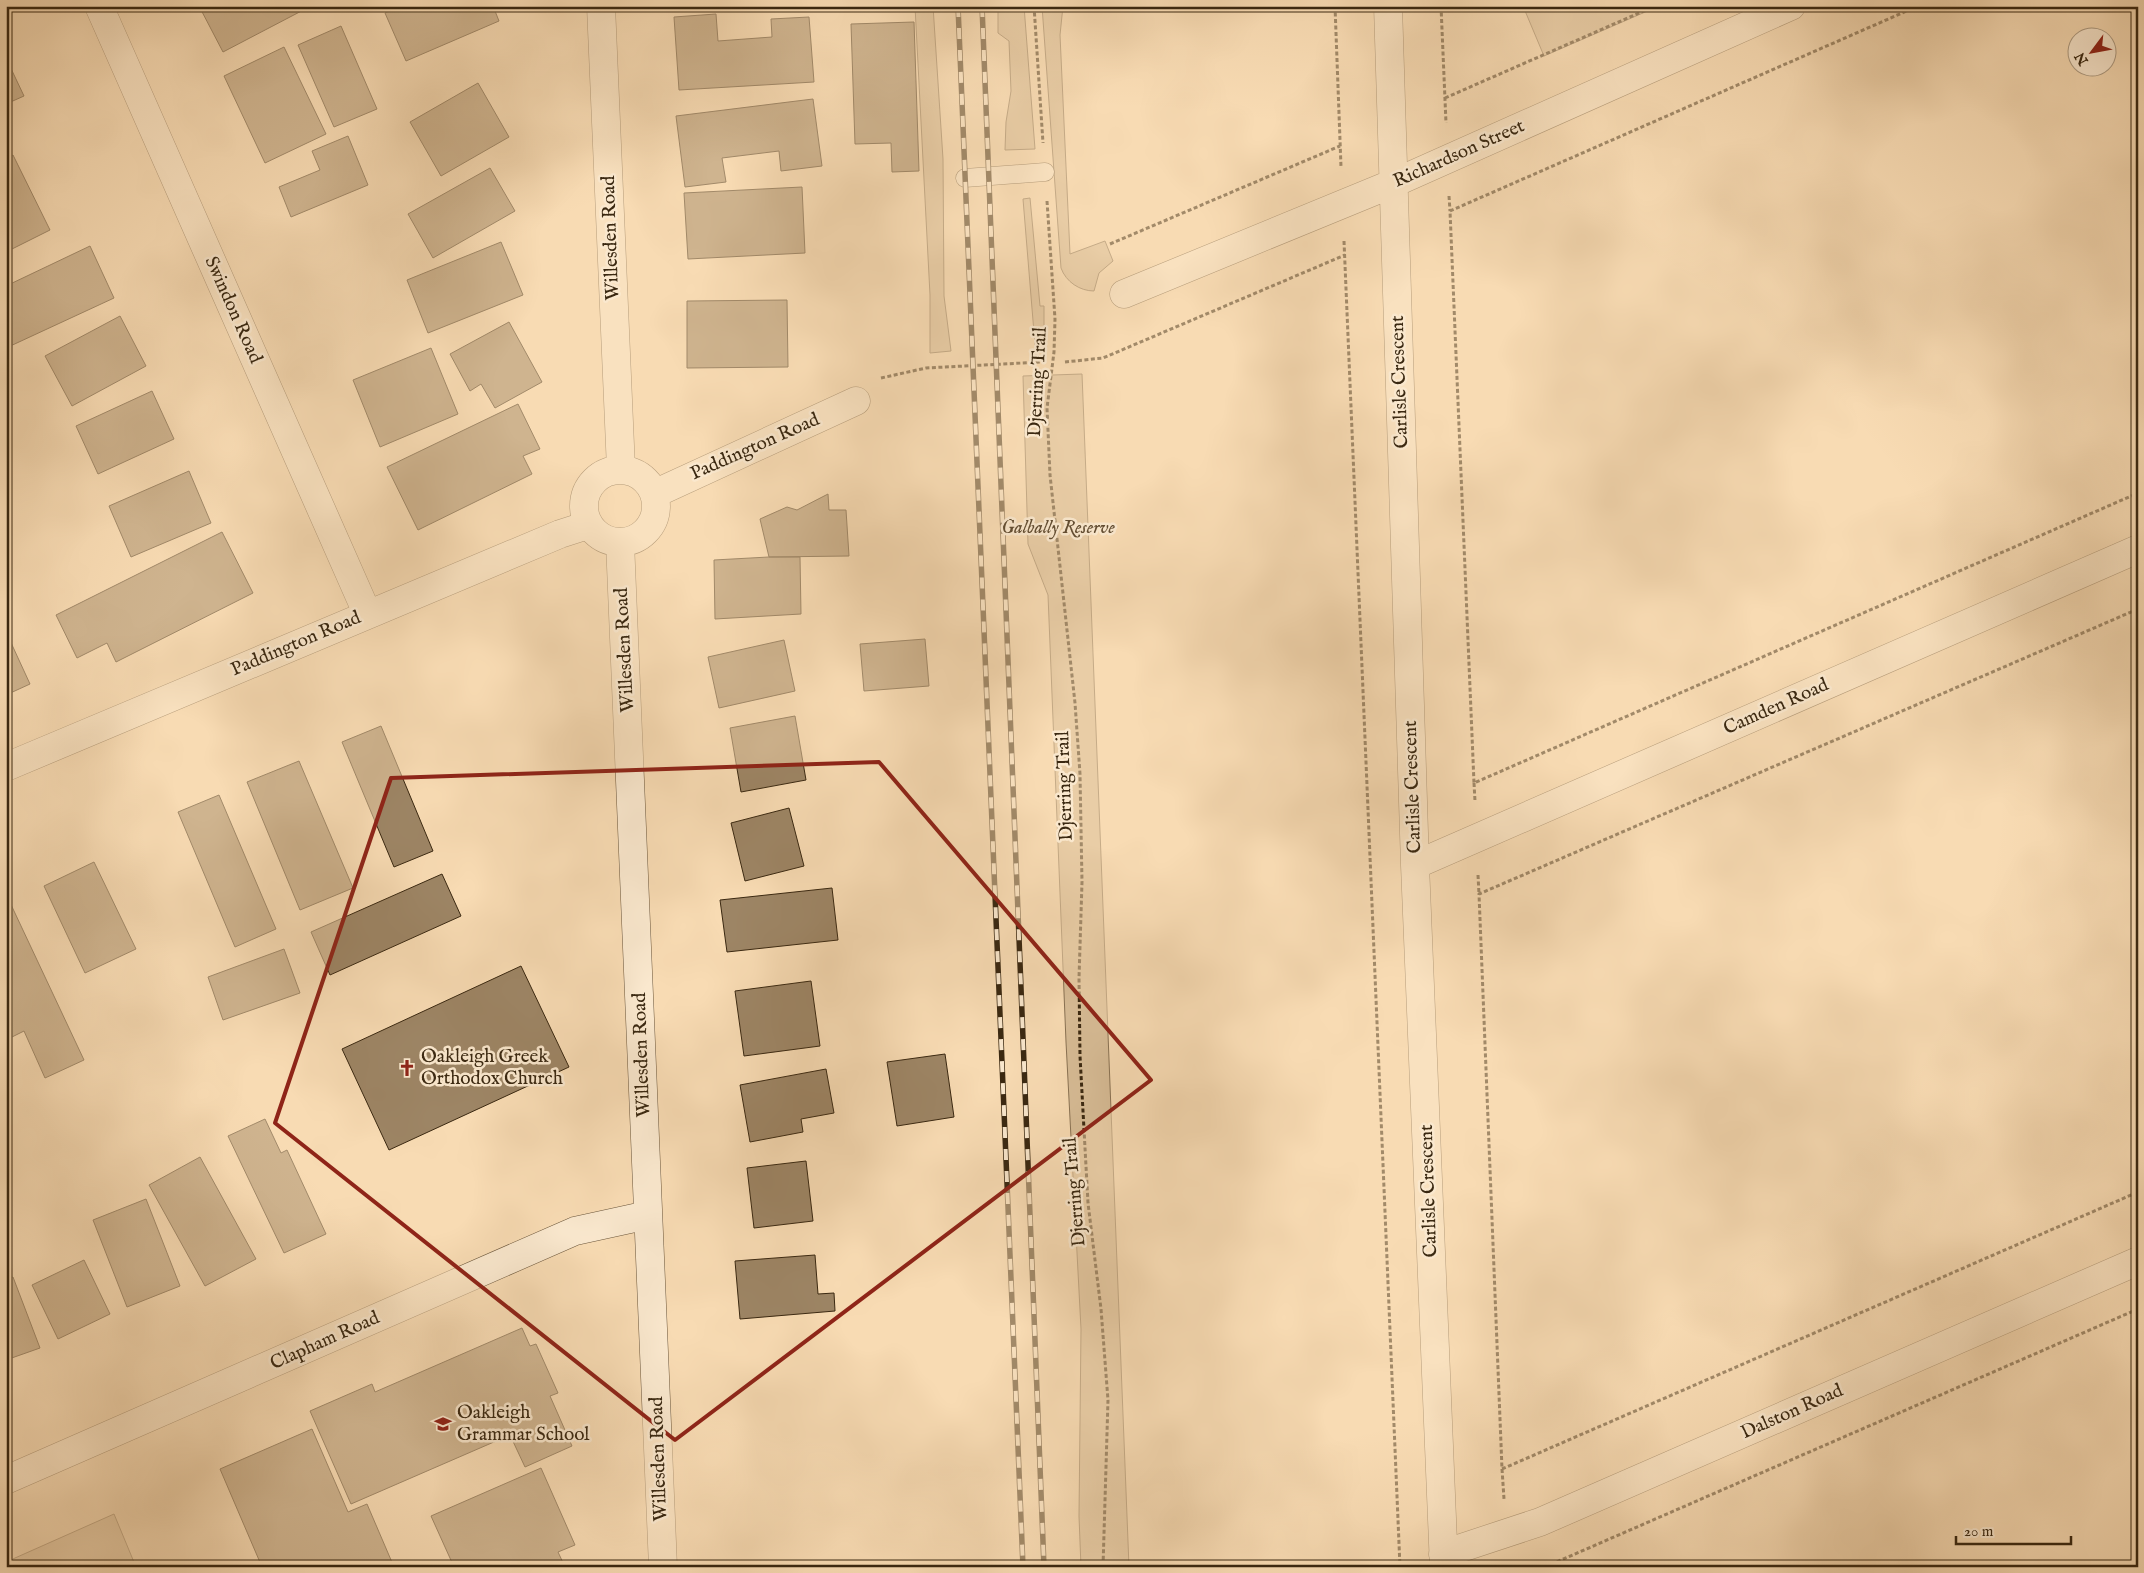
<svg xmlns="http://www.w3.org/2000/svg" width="2144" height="1573" viewBox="0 0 2144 1573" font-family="'IM FELL English',serif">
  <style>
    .green { fill: #d8bd97; stroke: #897254 }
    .building { fill: #9d8565; stroke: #3a2811 }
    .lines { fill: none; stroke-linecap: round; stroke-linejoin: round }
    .lane-casing { stroke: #6a553a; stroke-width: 19 }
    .street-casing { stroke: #6a553a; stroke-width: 29 }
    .path { stroke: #3a2811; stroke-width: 3; stroke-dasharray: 4 2.5; stroke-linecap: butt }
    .lane { stroke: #fae8ce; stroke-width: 18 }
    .street { stroke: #fae8ce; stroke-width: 28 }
    .rail-casing { stroke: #3a2811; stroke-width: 5.5 }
    .rail { stroke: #fae8ce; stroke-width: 4; stroke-dasharray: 11; stroke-linecap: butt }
    .marked { fill: none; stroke: #8f2418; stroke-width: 4; stroke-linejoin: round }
    .labels { text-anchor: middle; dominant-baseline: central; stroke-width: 5; stroke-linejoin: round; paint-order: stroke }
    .street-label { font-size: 19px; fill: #3a2811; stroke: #fae8ce }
    .park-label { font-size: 19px; font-style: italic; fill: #624d32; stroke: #fae8ce }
    .poi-label { font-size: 19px; fill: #3a2811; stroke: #fae8ce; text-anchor: start }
  </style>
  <rect width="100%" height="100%" fill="#f8dbb3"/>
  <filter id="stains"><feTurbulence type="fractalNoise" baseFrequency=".004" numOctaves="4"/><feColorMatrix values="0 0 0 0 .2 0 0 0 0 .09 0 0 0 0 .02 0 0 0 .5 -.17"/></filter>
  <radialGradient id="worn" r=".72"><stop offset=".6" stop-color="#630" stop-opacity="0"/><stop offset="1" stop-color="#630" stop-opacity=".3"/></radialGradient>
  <path class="green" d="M915,6h18l10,153 1,137 7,55 -21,2v-58z
    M998,6h26l11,143 -30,1 1,-28 5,-31 -2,-50 -11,-8z
    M1042,6h21l-3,29 10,219 35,-13 8,20 -14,12 -5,18c-14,0 -28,-9 -33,-23z
    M1523,6h136l-115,50z
    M1030,198l10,108h4v22l-8,29 -13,-158z
    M1082,374l47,1193h-48l-2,-51 2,-187 -15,-287 -18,-447 -20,-51 -5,-168z
    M114,1514l22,53h-130v-5z"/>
  <path class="building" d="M199,6h112l-88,46z
    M399,6h94l6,15 -93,40 -21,-48z
    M716,14l2,27 54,-4 -1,-18 38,-2 5,65 -135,8 -5,-73z
    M914,22l5,149 -27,1 -1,-29 -36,1 -4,-120z
    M341,26l36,83 -43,18 -36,-82z
    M284,47l42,87 -61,29 -41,-87z
    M6,58l18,38 -18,8z
    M478,83l31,54 -68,39 -31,-54z
    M813,99l9,67 -41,5 -2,-20 -57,7 4,24 -41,5 -9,-71z
    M348,136l20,49 -77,32 -12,-30 41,-17 -8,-19z
    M13,155l37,75 -44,22v-93z
    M490,168l25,43 -82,47 -25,-44z
    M802,187l3,66 -117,6 -4,-66z
    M501,242l22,53 -95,38 -21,-53z
    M90,246l24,52 -108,50v-62z
    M787,300l1,67 -101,1v-67z
    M120,316l26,50 -74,40 -27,-50z
    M509,322l33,60 -47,26 -14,-24 -11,7 -20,-37z
    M431,348l27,66 -78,33 -27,-67z
    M152,391l22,48 -76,35 -22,-48z
    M518,404l22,45 -17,7 9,18 -114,56 -31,-63z
    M189,471l22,52 -80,34 -22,-51z
    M828,494l1,16h17l3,46 -80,1 -9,-38 27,-12 10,3z
    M222,532l31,61 -137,69 -9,-19 -30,15 -21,-43z
    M769,557h31l1,57 -86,5 -1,-59z
    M7,634l23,50 -24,11v-60z
    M925,639l4,47 -65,5 -4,-47z
    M784,640l11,51 -76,17 -11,-51z
    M795,716l11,64 -65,12 -11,-64z
    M381,726l52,125 -39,16 -52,-125z
    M299,761l54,127 -53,22 -53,-128z
    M219,795l57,134 -41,18 -57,-135z
    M789,808l15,58 -59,15 -14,-58z
    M94,862l42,87 -51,24 -41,-87z
    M442,874l19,42 -131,59 -19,-43z
    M832,888l6,52 -111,12 -7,-52z
    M6,894l78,166 -39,18 -21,-47 -18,9z
    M284,949l16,44 -77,27 -15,-43z
    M521,966l48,101 -180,83 -47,-101z
    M811,981l9,65 -76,10 -9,-65z
    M945,1054l9,63 -57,9 -10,-64z
    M826,1069l8,44 -33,6 2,13 -53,10 -10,-57z
    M265,1119l16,34 6,-3 39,84 -42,19 -56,-117z
    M200,1157l56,102 -51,27 -56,-101z
    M806,1161l7,60 -59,7 -7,-60z
    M146,1199l34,87 -53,21 -34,-87z
    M815,1255l3,39 16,-1 1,18 -95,8 -5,-58z
    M84,1260l26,54 -52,25 -26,-54z
    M13,1277l27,71 -34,12v-81z
    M522,1328l8,18 6,-2 22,49 -8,3 22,50 -47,21 -15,-32 -159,69 -41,-93 62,-27 3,8z
    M312,1429l36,83 19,-8 27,63h-132l-42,-98z
    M541,1468l34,77 -17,7 7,15h-111l-23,-51z"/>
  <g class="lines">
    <g class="lane-casing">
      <path id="lane" d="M965,178l80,-6"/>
    </g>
    <g class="street-casing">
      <path id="street" d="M99,6l268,607
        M601,6l20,463
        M1388,6l27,859 29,702
        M1124,294l270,-111 397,-177
        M584 506a36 36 0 1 1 72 0a36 36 0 1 1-72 0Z
        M654,494l202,-93
        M620,542l43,1025
        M6,767l554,-233 28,-9
        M1415,865l723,-316
        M6,1480l569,-249 73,-16
        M1443,1554l97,-32 598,-261"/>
    </g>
    <path class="path" d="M1034,6l9,137
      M1335,6l6,161
      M1441,6l5,117
      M1918,6l-468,205 24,572 664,-290
      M1445,98l210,-92
      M1449,196l1,15
      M1047,201l8,118 -1,33 -7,56 3,67 25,228 5,71 2,108 -3,96 1,78 8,147 13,106 7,91 -5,167
      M1344,241l56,1326
      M1110,244l230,-98
      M1065,362l38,-4 242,-103
      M881,378l45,-10 116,-6
      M2138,609l-659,285 23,575 636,-277
      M1474,783l1,18
      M1478,875l1,19
      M1502,1469l2,30
      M1545,1567l593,-258"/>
    <use href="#lane" class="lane"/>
    <use href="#street" class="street"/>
    <g class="rail-casing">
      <path id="rail" d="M958,6l65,1561
        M982,6l62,1561"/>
    </g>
    <use href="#rail" class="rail"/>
  </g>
  <path d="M0 0H2144V1573H0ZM879,762l272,318 -476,360 -400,-317 116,-345z" fill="#f8dbb3" fill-opacity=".55" fill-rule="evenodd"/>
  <path class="marked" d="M879,762l272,318 -476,360 -400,-317 116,-345z"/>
  <defs>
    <g id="church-bare" transform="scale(1.35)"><path d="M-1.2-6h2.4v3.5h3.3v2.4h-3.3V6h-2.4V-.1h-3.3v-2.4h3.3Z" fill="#8f2418" stroke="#fae8ce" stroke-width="2.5" paint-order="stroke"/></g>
    <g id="school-bare" transform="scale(1.35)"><path d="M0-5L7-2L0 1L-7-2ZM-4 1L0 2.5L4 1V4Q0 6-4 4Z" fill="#8f2418" stroke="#fae8ce" stroke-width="2.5" paint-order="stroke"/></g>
  </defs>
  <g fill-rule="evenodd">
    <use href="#church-bare" x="407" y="1068"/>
    <use href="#school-bare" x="443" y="1424"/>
  </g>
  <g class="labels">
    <g class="street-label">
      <text transform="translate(1459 154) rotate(-24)">Richardson Street</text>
      <text transform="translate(611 238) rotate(-92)">Willesden Road</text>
      <text transform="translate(233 310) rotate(66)">Swindon Road</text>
      <text transform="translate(1038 382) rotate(-87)">Djerring Trail</text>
      <text transform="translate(1400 382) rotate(-92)">Carlisle Crescent</text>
      <text transform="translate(755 447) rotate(-24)">Paddington Road</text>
      <text transform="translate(296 644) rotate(-23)">Paddington Road</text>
      <text transform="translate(625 650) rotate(-93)">Willesden Road</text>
      <text transform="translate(1776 707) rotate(-24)">Camden Road</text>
      <text transform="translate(1065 786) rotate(-92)">Djerring Trail</text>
      <text transform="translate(1413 787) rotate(-92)">Carlisle Crescent</text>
      <text transform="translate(642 1055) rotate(-92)">Willesden Road</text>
      <text transform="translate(1429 1191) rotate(-92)">Carlisle Crescent</text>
      <text transform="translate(1075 1192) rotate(-95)">Djerring Trail</text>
      <text transform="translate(325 1341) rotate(-24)">Clapham Road</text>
      <text transform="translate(1792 1412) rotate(-24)">Dalston Road</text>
      <text transform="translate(659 1459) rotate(-92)">Willesden Road</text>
    </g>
    <g class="park-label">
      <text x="1058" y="528">Galbally Reserve</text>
    </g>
    <g class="poi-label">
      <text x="421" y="1057">Oakleigh Greek<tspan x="421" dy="22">Orthodox Church</tspan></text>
      <text x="457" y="1413">Oakleigh<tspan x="457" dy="22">Grammar School</tspan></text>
    </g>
  </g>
  <rect width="2144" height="1573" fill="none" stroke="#f8dbb3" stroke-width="25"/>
  <rect x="8" y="8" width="2129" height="1558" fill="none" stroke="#3a2811" stroke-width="2.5"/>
  <rect x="12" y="12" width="2119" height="1548" fill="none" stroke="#3a2811"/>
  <g transform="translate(2092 52) rotate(238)"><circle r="24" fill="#fae8ce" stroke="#ad9b82"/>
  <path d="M0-4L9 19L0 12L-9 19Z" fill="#8f2418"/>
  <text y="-8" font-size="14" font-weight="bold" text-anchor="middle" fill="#3a2811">N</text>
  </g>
  <path d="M1956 1536v8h115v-8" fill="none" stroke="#3a2811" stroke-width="2.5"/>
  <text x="1964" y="1536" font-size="15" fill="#3a2811" stroke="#fae8ce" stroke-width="4" paint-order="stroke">20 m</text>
  <rect width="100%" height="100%" filter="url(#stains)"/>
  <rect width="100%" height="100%" fill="url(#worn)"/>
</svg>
